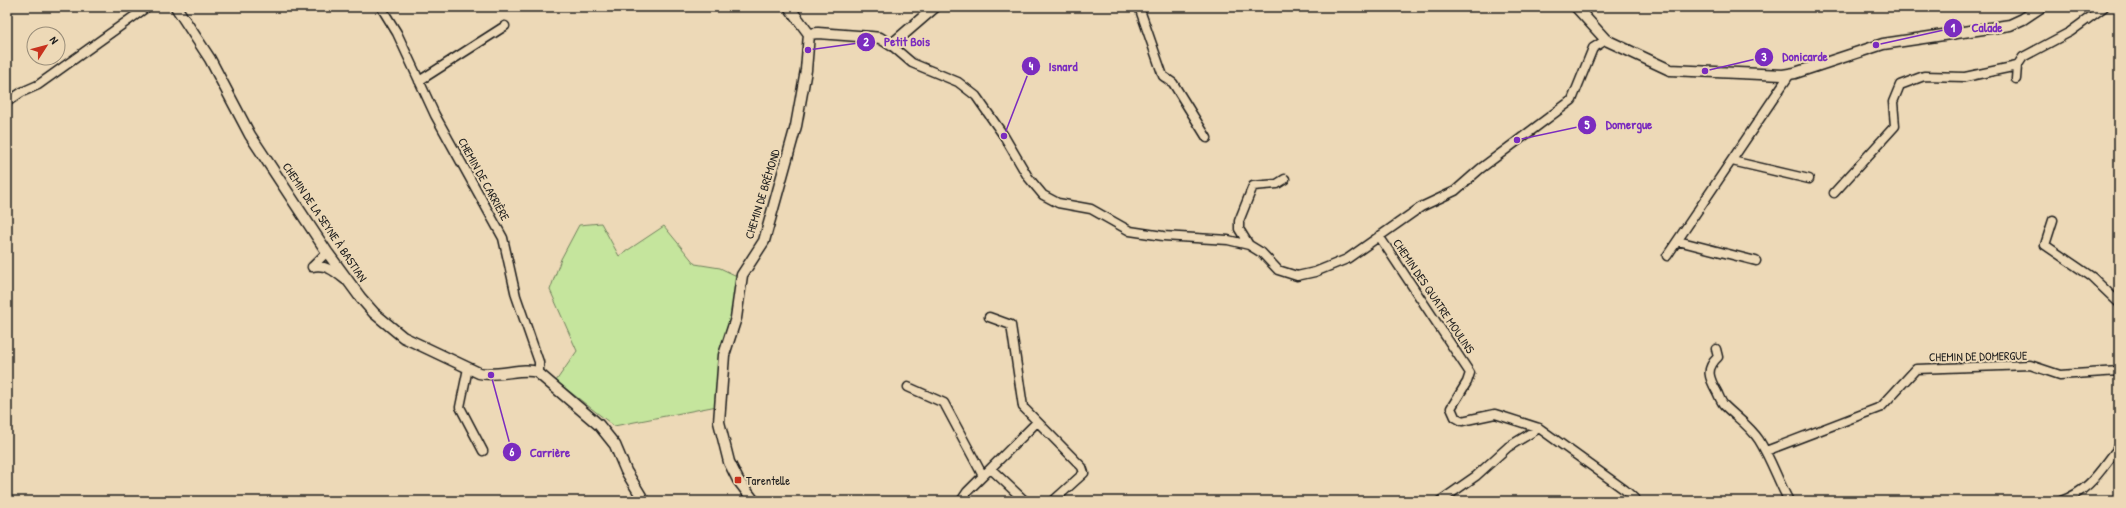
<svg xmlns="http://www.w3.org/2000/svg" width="2126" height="508" viewBox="0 0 2126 508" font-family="'Patrick Hand',sans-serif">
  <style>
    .green { fill: #c5e59d; stroke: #70805c }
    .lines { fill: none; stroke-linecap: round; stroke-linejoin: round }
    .minor-casing { stroke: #1c1c1c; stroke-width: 11 }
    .tertiary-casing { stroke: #1c1c1c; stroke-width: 13 }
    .minor { stroke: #edd9b7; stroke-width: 8 }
    .tertiary { stroke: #edd9b7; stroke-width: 10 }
    .poi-dot { fill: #c8321e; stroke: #edd9b7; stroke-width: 1.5 }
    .labels { text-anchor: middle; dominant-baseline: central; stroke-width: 4; stroke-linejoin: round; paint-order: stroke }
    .street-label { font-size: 12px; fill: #1c1c1c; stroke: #edd9b7 }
    .poi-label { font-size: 12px; fill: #1c1c1c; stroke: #edd9b7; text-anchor: start }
    .leader { fill: none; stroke: #7b2cbf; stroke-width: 1.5 }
    .callout-dot { fill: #7b2cbf; stroke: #edd9b7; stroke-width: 1.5 }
    .mark-label { font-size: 12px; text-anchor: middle; font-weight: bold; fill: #fff }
    .callout-label { font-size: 13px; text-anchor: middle; font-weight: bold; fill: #7b2cbf; stroke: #edd9b7; stroke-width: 4; stroke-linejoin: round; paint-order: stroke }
  </style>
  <rect width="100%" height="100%" fill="#edd9b7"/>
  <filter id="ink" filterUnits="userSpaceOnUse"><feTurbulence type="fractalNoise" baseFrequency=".025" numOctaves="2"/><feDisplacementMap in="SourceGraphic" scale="8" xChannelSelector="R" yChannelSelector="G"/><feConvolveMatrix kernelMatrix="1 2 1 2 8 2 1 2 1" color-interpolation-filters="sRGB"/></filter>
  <g filter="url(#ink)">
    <path class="green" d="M601,223l18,33 45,-30 31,38 25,4 19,9 -22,129 -103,20 -58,-45 21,-30 -27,-61 11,-31 18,-34z"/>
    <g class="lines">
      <g class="minor-casing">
        <path id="minor" d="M381,7l16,26 38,82 68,123 13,58 23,66v7l-2,3
          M1139,7l24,69 10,7 34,55
          M891,45l21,18 46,19 18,14 28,40 24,41 15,18 15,8 33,6 39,22 33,5 65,4 21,5 13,8 16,17 19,6 18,-4 32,-13 74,-52 34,-16 25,-22 92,-69 21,-52 13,-8
          M2016,79l1,-13
          M419,81l86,-55
          M7,102l15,-10 16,-7 109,-78
          M1732,161l77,18
          M1834,193l61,-67 -2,-24 7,-17 24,-9 41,1 52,-11 6,-9 47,-25 34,-25
          M2053,220l-8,25 47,32 27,26
          M1379,236l91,137 -3,9 -16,26 4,9 7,4 33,-7 44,14 86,62 12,11
          M1678,241l78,20
          M1249,245l-10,-16v-8l14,-35 24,-2 8,-5
          M1667,256l123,-182
          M312,267c14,-3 22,4 33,13
          M312,267l15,-15
          M989,317l22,8 12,82 59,60 2,6 -31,28
          M1716,349l2,8c-13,12 -9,21 -1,35 2,4 4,10 7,13 12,12 26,21 35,35 12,19 19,41 30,61
          M468,368l-8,39 23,44
          M908,387l36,16 39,73
          M1766,451l115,-44 35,-38 114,-4 30,10 59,-4
          M991,469l34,32
          M961,501l6,-9 70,-70
          M1440,501l36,-25 32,-29 31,-19
          M2061,501c30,-11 39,-31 58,-54"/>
      </g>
      <g class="tertiary-casing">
        <path id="tertiary" d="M176,7l34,52 40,76 77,117 33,45 14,16 29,24 76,36c19,4 44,-6 58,-1l62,53 16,20 11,26 18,30
          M1576,7l30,33 64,30 113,5 12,-2 88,-29 127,-19 13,-6 18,-12
          M809,34l9,-1 53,4 9,1 11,7 44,-38
          M754,501l-16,-21 -9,-18 -10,-40 5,-67 12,-37 6,-43 22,-34 32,-115 10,-56 3,-36 -20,-27"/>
      </g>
      <use href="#minor" class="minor"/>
      <use href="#tertiary" class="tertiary"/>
    </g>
  </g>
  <rect class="poi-dot" x="734" y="476" width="8" height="8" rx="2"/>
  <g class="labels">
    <g class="street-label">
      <text transform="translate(484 179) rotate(61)">CHEMIN DE CARRIÈRE</text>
      <text transform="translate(762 194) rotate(-73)">CHEMIN DE BRÉMOND</text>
      <text transform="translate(325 222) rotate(56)">CHEMIN DE LA SEYNE À BASTIAN</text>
      <text transform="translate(1434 296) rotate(56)">CHEMIN DES QUATRE MOULINS</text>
      <text transform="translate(1978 356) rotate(-1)">CHEMIN DE DOMERGUE</text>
    </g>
    <g class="poi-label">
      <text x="746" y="480">Tarentelle</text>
    </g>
  </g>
  <path class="leader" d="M1876 45L1953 28M808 50L866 42M1705 71L1764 57M1004 136L1031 66M1517 140L1587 125M491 375L512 452"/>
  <g class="callout-dot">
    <circle cx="1876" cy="45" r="4"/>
    <circle cx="808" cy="50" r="4"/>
    <circle cx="1705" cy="71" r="4"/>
    <circle cx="1004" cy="136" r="4"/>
    <circle cx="1517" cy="140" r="4"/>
    <circle cx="491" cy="375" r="4"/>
    <circle cx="1953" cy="28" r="10"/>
    <circle cx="866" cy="42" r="10"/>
    <circle cx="1764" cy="57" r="10"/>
    <circle cx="1031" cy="66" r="10"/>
    <circle cx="1587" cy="125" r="10"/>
    <circle cx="512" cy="452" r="10"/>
  </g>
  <g class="mark-label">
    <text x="1953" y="32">1</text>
    <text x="866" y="46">2</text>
    <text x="1764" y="61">3</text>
    <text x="1031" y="70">4</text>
    <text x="1587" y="129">5</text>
    <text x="512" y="456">6</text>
  </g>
  <g class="callout-label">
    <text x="1987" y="32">Calade</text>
    <text x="907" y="46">Petit Bois</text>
    <text x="1805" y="61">Donicarde</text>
    <text x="1063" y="71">Isnard</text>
    <text x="1629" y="129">Domergue</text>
    <text x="550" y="457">Carrière</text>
  </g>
  <rect width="2126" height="508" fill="none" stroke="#edd9b7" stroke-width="24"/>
  <rect x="12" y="12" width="2102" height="484" fill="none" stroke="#1c1c1c" stroke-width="1.5" filter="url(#ink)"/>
  <g transform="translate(46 46) rotate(54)"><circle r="19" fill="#edd9b7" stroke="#998d79"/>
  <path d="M0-3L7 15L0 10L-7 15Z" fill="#c8321e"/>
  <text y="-6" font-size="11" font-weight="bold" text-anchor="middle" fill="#1c1c1c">N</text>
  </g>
</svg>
